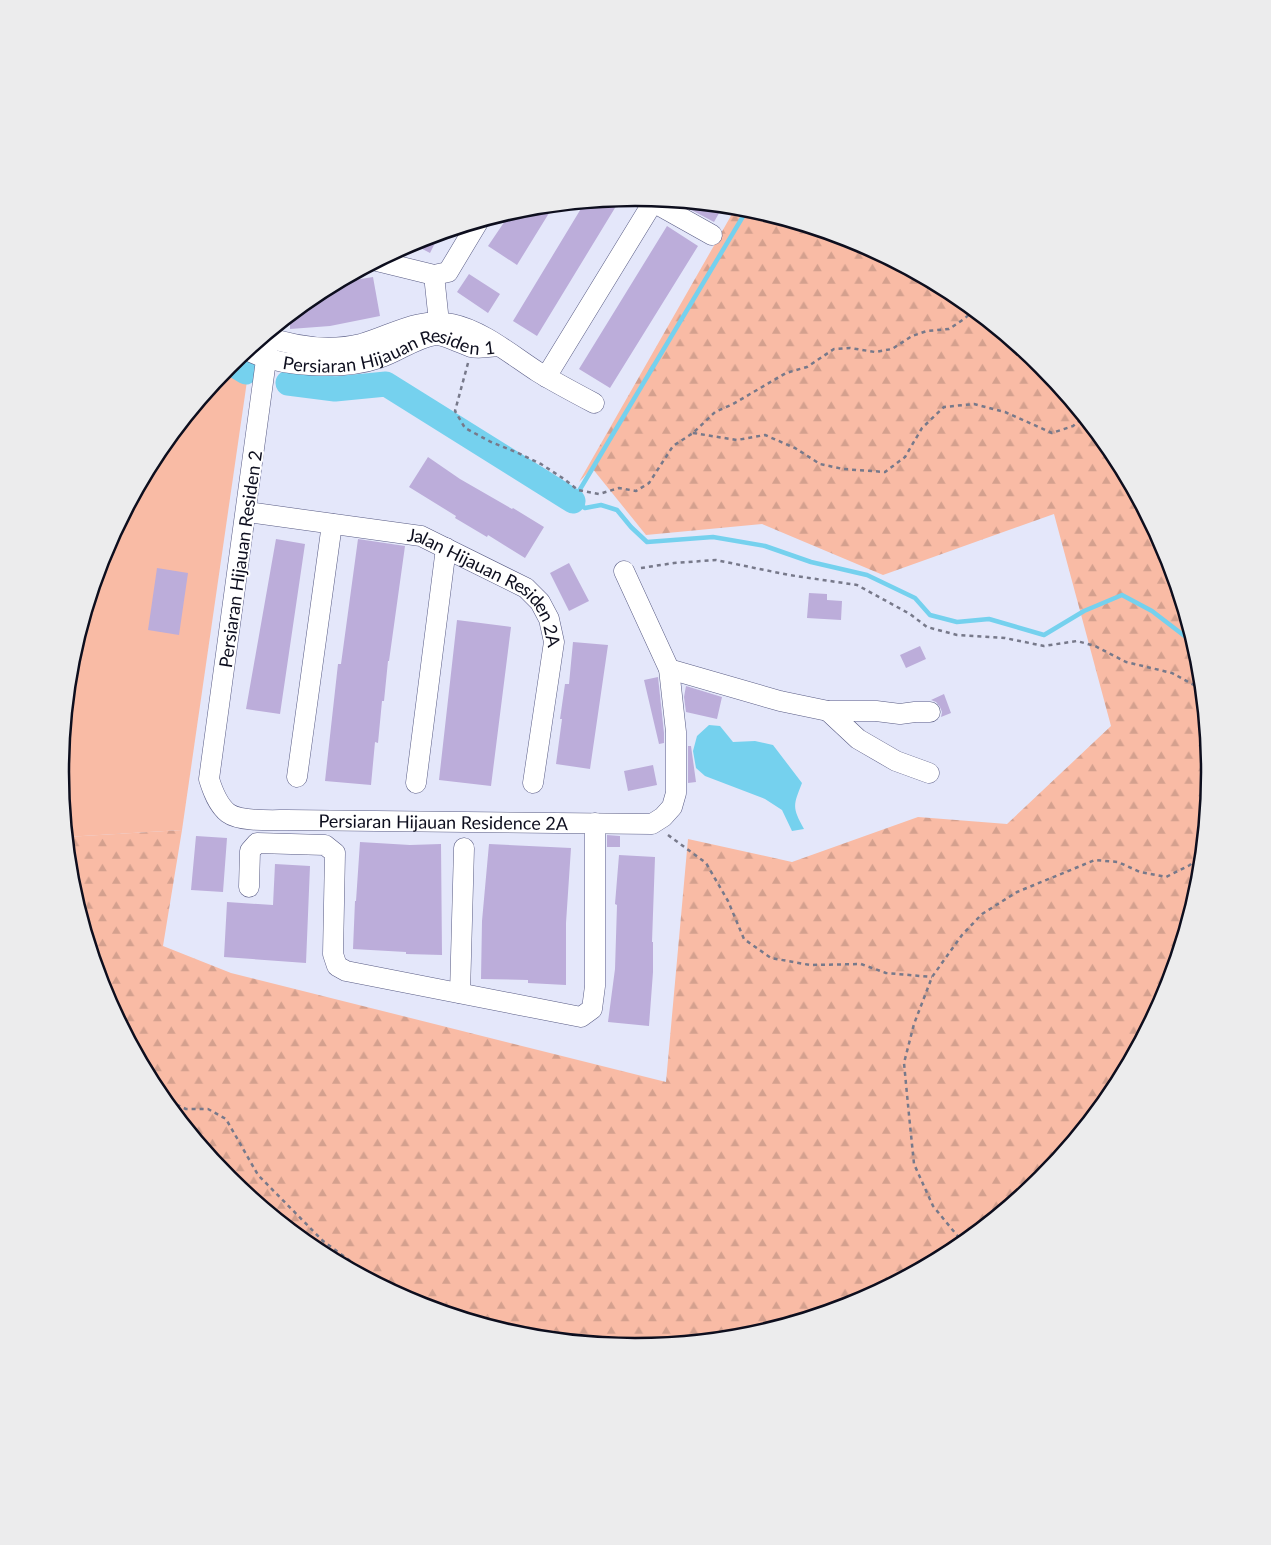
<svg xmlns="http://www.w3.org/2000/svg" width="1271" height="1545" viewBox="0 0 1271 1545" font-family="Lato,sans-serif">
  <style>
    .green { fill: #f9bba5 }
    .forest { fill: url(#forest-firs) }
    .water { fill: #75d1ee }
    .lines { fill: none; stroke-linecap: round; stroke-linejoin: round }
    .stream { stroke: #75d1ee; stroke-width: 4.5 }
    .river { stroke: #75d1ee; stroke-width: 25 }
    .building { fill: #bcadda }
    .minor-casing { stroke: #585b84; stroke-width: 21 }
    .path { stroke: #77798a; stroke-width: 2.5; stroke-dasharray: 4 4; stroke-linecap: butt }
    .minor { stroke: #fff; stroke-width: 20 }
    .labels { text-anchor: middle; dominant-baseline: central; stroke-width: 4; stroke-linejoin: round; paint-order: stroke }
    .street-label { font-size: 18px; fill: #0d0e1e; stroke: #fff }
    .rim { fill: none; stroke: #0d0e1e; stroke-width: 2.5 }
  </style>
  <defs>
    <pattern id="forest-firs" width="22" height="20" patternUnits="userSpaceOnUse" patternTransform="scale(1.25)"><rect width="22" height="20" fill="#f9bba5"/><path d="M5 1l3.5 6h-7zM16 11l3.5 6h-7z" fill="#d4a08e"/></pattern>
  </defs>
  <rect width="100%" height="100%" fill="#e4e7fa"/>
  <path class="green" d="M225,370l22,11 -65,449 -116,7 -6,-64 11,-113 33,-108 53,-99z"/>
  <path class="forest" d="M736,207l12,1 108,33 99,53 88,72 71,87 53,100 33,108 11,112 -11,112 -33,108 -53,99 -72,88 -87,71 -100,53 -108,33 -112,11 -112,-11 -108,-33 -99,-53 -88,-72 -71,-87 -53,-100 -33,-108 -5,-47 116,-7 -19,116 68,27 435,109 22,-243 104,23 126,-45 89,7 104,-98 -57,-212 -171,61 -121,-51 -116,11 -54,-67 -13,14z"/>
  <path class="water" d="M709,725l11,1 13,16 22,-1 18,4 29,38c-9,23 -10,24 2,46l-12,2 -10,-21 -17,-11 -60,-23 -9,-8 -3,-17 4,-15z"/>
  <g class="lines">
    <path class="stream" d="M748,208l-175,293 12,7 16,-3 16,5 14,17 16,15 66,-5 52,9 46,16 56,13 48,23 15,17 27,7 32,-3 55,16 40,-24 38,-16 30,16 43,33"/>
    <path class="river" d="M231,363l15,9
      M288,383l47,6 51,-5 187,117"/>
  </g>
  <path class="building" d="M621,198l-84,138 -24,-15 72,-119z
    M684,202h4l35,4 -9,16 -32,-17z
    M554,205l-37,60 -29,-19 23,-34 13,-4z
    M667,226l31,20 -88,142 -31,-19z
    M440,233l-10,20 -19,-10 5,-2z
    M469,274l31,20 -12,19 -31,-21z
    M373,277l7,39 -50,10 -40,3v-13l26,-22 20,-11z
    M428,457l32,22 52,30 1,-1 31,19 -19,31 -37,-23 -1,2 -32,-19 1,-2 -47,-29z
    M276,539l29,5 -25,170 -34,-5z
    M358,539l47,7 -16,115h-1l-4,40h-2l-4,42 -3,-1 -4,43 -46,-4 13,-117h3z
    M569,563l20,38 -20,10 -19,-38z
    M157,568l31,5 -9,62 -31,-5z
    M809,593l18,1v6l15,1 -1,19 -34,-2z
    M457,620l54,7 -20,159 -52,-6z
    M573,642l35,3 -18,124 -34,-5 6,-45h-2l5,-35h4z
    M920,646l6,13 -20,9 -6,-13z
    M658,677l6,56v10l-5,1 -15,-64z
    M686,686l36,11 -5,22 -31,-7 -2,-15z
    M944,694l7,19 -10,4 1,-5 -2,-5 -4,-5 -5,-2z
    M688,746h3l5,36 -8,1z
    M653,765l4,20 -29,6 -4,-20z
    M607,835l13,1v11h-13z
    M196,836l31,2 -4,54 -32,-2z
    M360,842l50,3 31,-1 1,111 -36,-1v-2l-53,-3 2,-48h1z
    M489,844l82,4 -5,75v62l-38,-2v-3l-47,-1 1,-58z
    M619,855l36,2 -3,85h1v30l-4,54 -41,-4 7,-53 2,-64 -2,-1z
    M275,864l35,2 -4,97 -82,-6 3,-55 46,3z"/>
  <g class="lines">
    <g class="minor-casing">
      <g id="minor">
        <path d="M646,198l66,37"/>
        <path d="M377,261l57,14 14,-3 30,-50"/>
        <path d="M434,275l4,38v21"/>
        <path d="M264,336c32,11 64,16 97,8 32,-9 56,-27 91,-20 30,6 61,32 86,48 18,11 37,21 56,31"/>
        <path id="s1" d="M269,338l-60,441c4,13 9,26 19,34 12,9 44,7 59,7l365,4 11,-7 9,-10 4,-14v-61l-7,-63 -45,-98"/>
        <path id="s2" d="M247,350c33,18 97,20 132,8 19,-6 36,-20 56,-23 8,-1 27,9 36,12 8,2 18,0 27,-1"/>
        <path d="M546,377l109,-178"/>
        <path id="s3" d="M247,512l174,24 105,52 14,14 9,17 5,23 -21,141"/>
        <path d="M669,669l111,32 48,10h48l24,3 15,-2h15"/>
        <path d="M828,711l30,28 38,22 33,12"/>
        <path d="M297,777l35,-253"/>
        <path d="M416,783l30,-235"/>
        <path d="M249,887l1,-36 7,-8 68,2 10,8 -2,101 4,12 9,5 235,46 11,-8 3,-23v-163"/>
        <path d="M460,993l4,-145"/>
      </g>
    </g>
    <path class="path" d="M468,363l-13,48 10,17 26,14 25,10 25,12 23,15 14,11 21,4 20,-6 17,3 13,-8 24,-37 20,-13 22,-21 18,-8 53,-31 21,-6 27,-18 16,-1 25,4 17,-3 20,-13 15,-5 22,-2 15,-10 10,-9
      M693,433l44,7 28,-5 30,13 25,16 23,5 42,3 20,-15 17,-29 22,-21 30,-3 31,8 47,21 21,-7 11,-9
      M641,568l33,-5 42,-3 73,15 68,10 53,29 17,13 30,8 48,3 39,8 33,-5 18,5 31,16 46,11 31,17
      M668,835l38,28 22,38 16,38 27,19 39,7 51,-1 25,9 46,4
      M162,1098l24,11h22l18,10 32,56 65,66 26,19 18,18
      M963,1245l-3,-6 -27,-33 -19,-42 -5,-49 -5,-52 10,-39 18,-47 30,-42 20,-21 35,-22 78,-32 23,2 22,10 26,5 24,-12 13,-15"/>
    <use href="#minor" class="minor"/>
  </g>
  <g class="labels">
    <g class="street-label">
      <text stroke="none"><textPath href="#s2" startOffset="148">Persiaran Hijauan Residen 1</textPath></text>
      <text transform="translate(240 559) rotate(-82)">Persiaran Hijauan Residen 2</text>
      <text stroke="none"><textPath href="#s3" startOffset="261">Jalan Hijauan Residen 2A</textPath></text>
      <text stroke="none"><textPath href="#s1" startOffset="701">Persiaran Hijauan Residence 2A</textPath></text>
    </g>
  </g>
  <path d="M0 0H1271V1545H0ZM69 772a566 566 0 1 1 1132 0a566 566 0 1 1-1132 0Z" fill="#ececed" fill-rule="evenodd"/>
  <path class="rim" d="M69 772a566 566 0 1 1 1132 0a566 566 0 1 1-1132 0Z"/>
</svg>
